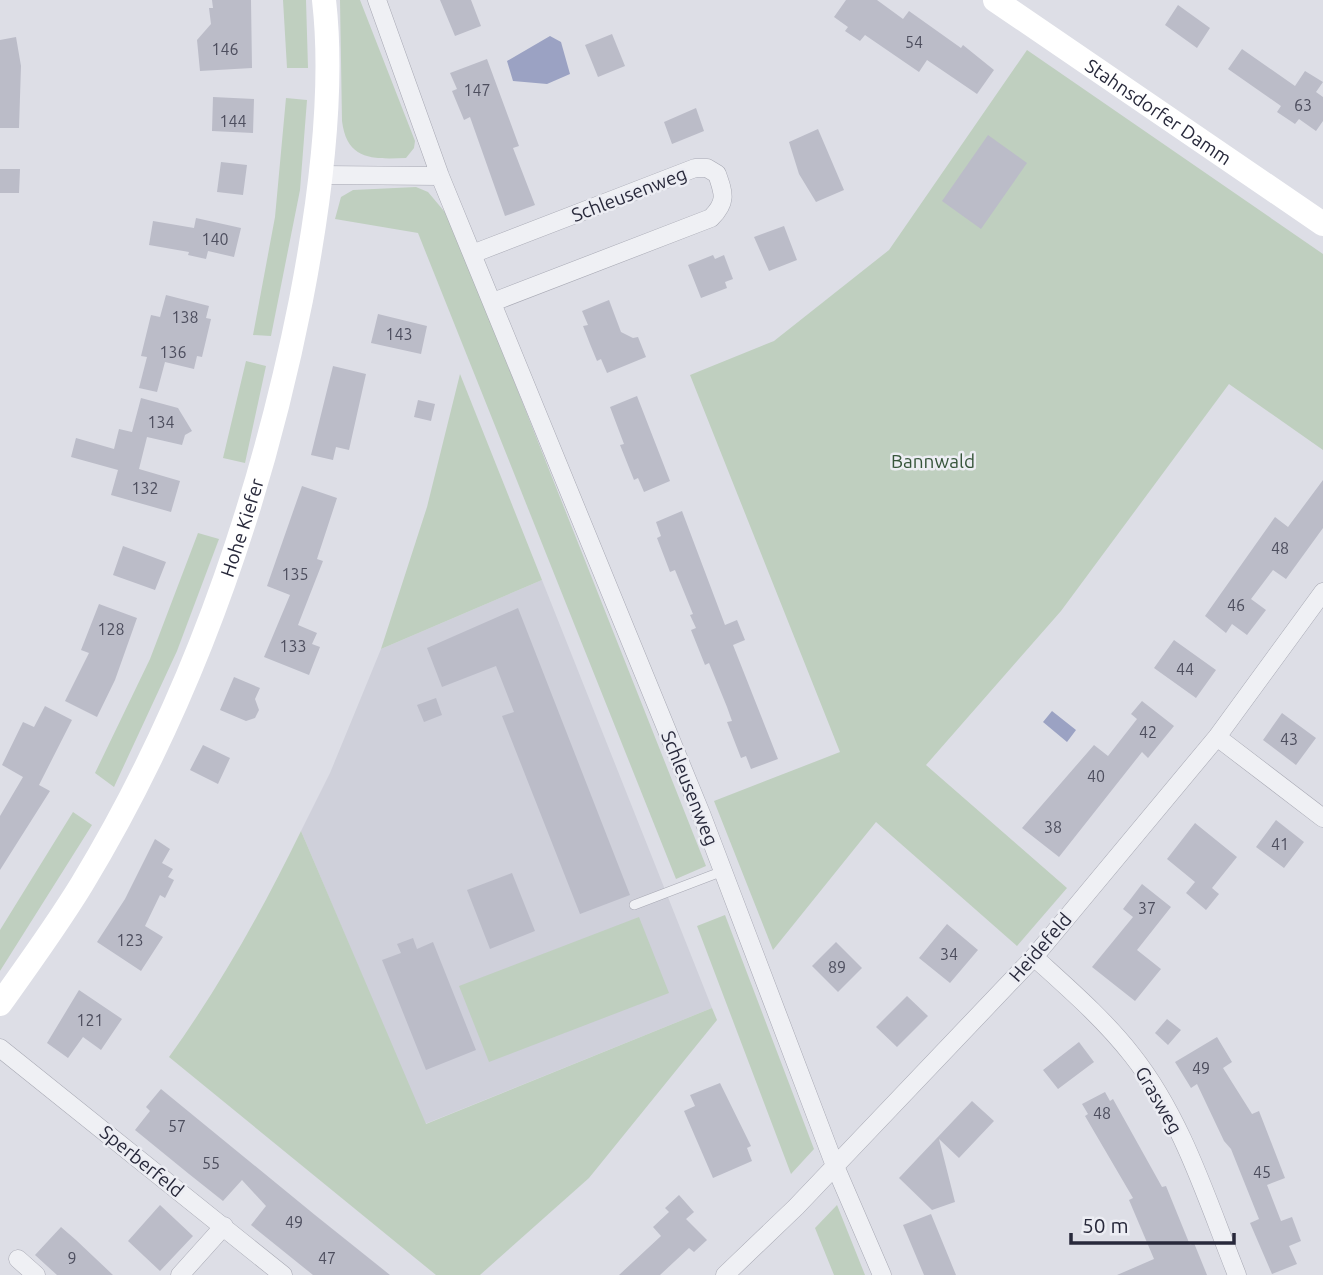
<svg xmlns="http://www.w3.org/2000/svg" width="1323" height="1275" viewBox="0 0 1323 1275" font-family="Ubuntu,sans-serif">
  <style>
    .built { fill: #cfd0da }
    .green { fill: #bfcfbf }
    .water { fill: #9ba2c3 }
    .building { fill: #bbbcc8 }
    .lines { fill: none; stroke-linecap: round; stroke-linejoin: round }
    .lane-casing { stroke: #a7a8b3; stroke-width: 10 }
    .street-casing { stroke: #a7a8b3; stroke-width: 19 }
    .lane { stroke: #eff0f4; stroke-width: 9 }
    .street { stroke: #eff0f4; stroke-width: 18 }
    .secondary { stroke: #fff; stroke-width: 24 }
    .labels { text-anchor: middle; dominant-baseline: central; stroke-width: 5; stroke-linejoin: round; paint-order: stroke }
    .number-label { font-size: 16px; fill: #4d4e5e }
    .street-label { font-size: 19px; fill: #28293b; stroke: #ecedf3 }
    .park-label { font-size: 19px; fill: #36553a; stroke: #ecedf3 }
  </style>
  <rect width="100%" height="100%" fill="#dddee6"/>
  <path class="built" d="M542,580l170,428 -287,116 -124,-293 29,-58 51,-124z"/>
  <path class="green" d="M283,0h23l2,68h-21z
    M340,0h20l55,141 -1,7 -8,10c-33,1 -59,3 -64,-37z
    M1027,50l296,204v196l-94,-66 -168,227 -135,154 141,123 -50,58 -141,-124 -103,128 -59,-149 126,-49 -150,-377 84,-34 115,-91z
    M286,98l21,2 -7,90 -29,146 -18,-1 22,-118z
    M416,187l12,5 21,25 257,649 -30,13 -258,-646 -83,-14 6,-22 12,-7z
    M246,361l20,5 -21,97 -22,-5z
    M460,374l82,206 -161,69 46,-142z
    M198,533l21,6 -42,112 -63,136 -19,-14 55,-114z
    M73,812l19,13 -92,146v-41z
    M301,831l125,293 286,-116 5,12 -128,158 -109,97h-44l-267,-218c51,-71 94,-148 132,-226z
    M725,915l89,234 -23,25 -94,-248z
    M639,917l30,76 -180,69 -30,-76z
    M837,1205l28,70h-31l-19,-47z"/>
  <path class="water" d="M550,36l11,6 9,32 -23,10 -34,-3 -6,-20z
    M1052,711l24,19 -9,12 -24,-20z"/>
  <path class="building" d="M212,0h39l1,68 -52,3 -3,-31 14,-16 -2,-16h4z
    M440,0h31l10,26 -26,10z
    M846,0h31l26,19 6,-8 52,37 2,-3 31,25 -17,24 -50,-34 -8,12 -54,-37 -5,6 -15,-10 3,-4 -14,-10z
    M1178,5l32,23 -13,20 -32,-23z
    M612,34l13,32 -27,11 -13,-32z
    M16,37l5,29 -2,62h-19v-88z
    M1242,49l53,37 10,-15 18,11 -7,10 7,5v24l-7,10 -17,-12 -4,5 -18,-12 4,-6 -53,-37z
    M487,59l32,87 -6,2 22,57 -30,11 -35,-99 -6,3 -12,-29 5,-2 -7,-16z
    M213,97l41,2 -1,34 -41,-2z
    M696,108l8,23 -32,13 -8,-22z
    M818,129l26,61 -28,12 -17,-28 -10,-32z
    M988,135l39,28 -46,66 -39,-28z
    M221,162l26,3 -4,30 -26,-3z
    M0,169h20l-1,24h-19z
    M196,218l45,10 -7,29 -26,-6 -2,8 -18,-4 1,-3 -40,-7 4,-24 41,7z
    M784,226l13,34 -28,11 -15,-34z
    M713,255l2,4 9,-4 9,24 -8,3 2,6 -26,10 -13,-33z
    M166,295l43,11 -3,12 5,1 -9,38 -5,-1 -3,13 -29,-7 -8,30 -18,-4 8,-31 -6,-1 10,-41 9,2z
    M609,300l12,32 12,6 5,-1 8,20 -39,16 -6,-14 -4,2 -7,-17 -7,-18 5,-1 -6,-14z
    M378,314l49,12 -6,28 -50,-11z
    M333,366l33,8 -17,76 -13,-3 -3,13 -22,-5z
    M637,396l33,85 -26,11 -6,-14 -4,2 -14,-35 4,-1 -14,-37z
    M141,398l37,10 14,23 -7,4 -3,10 -35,-8 -8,32 41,12 -9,31 -60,-17 7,-25 -47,-13 5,-19 38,11 5,-20 13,3z
    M418,400l17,4 -4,17 -17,-4z
    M1323,480v48l-37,51 -13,-9 -22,29 15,11 -19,25 -15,-11 -6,9 -21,-17 70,-99 13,10z
    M302,486l35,12 -20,61 6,2 -25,64 19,8 -5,11 8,3 -11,28 -45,-18 26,-62 -23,-9z
    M682,511l43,114 12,-5 8,20 -12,5 45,114 -27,10 -5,-13 -5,2 -14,-36 5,-1 -5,-14 -18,-44 -4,2 -14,-35 5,-2 -6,-13 3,-1 -18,-44 -5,2 -13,-34 4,-2 -5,-14z
    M123,546l43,16 -11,28 -42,-15z
    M99,604l38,14 -22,62 -18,37 -32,-16 24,-48 -8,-3z
    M518,608l112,287 -50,19 -78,-198 12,-4 -18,-46 -54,21 -15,-39z
    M1174,640l42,30 -20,28 -42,-30z
    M234,677l26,11 -5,11 4,11 -4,8 -9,3 -26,-11z
    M436,698l6,17 -18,7 -7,-17z
    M1142,701l32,25 -26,32 -6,-6 -83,105 -37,-29 72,-83 14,11 29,-37 -6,-5z
    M45,706l27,14 -33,65 11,6 -50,79v-54l23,-39 -21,-12 21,-43 11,5z
    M1282,713l34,25 -20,27 -33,-25z
    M203,745l27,13 -12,26 -28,-14z
    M1276,820l28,22 -20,26 -28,-21z
    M1195,823l42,34 -25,31 7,6 -13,16 -20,-17 9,-11 -28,-23z
    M155,839l15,10 -8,14 11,6 -5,8 6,3 -9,18 -5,-3 -15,31 18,11 -22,34 -44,-29 28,-43z
    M512,873l23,58 -45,18 -23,-59z
    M1142,884l29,23 -34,43 24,19 -26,32 -43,-34 41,-50 -10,-8z
    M947,924l31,26 -28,33 -31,-25z
    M413,938l4,11 16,-7 43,108 -50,20 -44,-110 19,-7 -4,-9z
    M836,942l26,26 -24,24 -26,-26z
    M79,990l43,29 -21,31 -18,-13 -15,21 -21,-15z
    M907,996l21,20 -31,31 -21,-20z
    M1167,1019l14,11 -13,15 -13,-12z
    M1217,1037l15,25 -9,6 29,46 7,-3 26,67 -18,7 14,36 11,-4 9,24 -12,5 8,18 -25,10 -22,-51 9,-4 -28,-70 -7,-8 -27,-57 -6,4 -16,-26z
    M1079,1042l15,20 -36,27 -15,-19z
    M720,1083l31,63 -4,2 5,13 -39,17 -29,-67 11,-5 -5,-11z
    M161,1089l154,126 75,60h-77l-62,-50 15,-19 -24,-26 -19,21 -34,-27 -54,-44 15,-19 -4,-4z
    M1105,1092l5,9 3,-2 49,88 4,-1 24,59 4,-2 13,32h-90l37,-16 -25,-59 4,-2 -48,-82 3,-2 -6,-10z
    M972,1101l22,20 -35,37 -20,-19 16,63 -23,8 -33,-32z
    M679,1195l15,17 -8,7 21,21 -13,12 -5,-4 -29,27h-41l42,-39 -8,-9 16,-15 -4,-4z
    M160,1205l33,31 -33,35 -32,-30z
    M931,1214l25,61h-32l-21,-50z
    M61,1227l15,13 37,35h-56l-22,-20z"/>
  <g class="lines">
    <g class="lane-casing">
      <path id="lane" d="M634,905l89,-34"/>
    </g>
    <g class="street-casing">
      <path id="street" d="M377,0l63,176 262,640 133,350 47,109
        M321,175l119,1
        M472,254l223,-86h12l10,6c7,20 10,28 -6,44l-218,84
        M1217,737l106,81
        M1034,957c34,31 69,61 98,98 50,63 75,145 105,220
        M0,1048l283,227
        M18,1259l18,16
        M180,1275l44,-49
        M725,1275l71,-68 238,-250 183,-220 106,-145"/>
    </g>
    <use href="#lane" class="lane"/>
    <use href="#street" class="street"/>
    <g class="secondary">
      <path id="s1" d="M995,0l328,224"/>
      <path id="s2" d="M0,1004c28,-39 57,-79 82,-120 109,-180 178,-379 219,-584 18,-93 34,-205 23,-300"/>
    </g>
  </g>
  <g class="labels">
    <g class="number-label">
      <text x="914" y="42">54</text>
      <text x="225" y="49">146</text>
      <text x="477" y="90">147</text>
      <text x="1303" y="105">63</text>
      <text x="233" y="121">144</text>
      <text x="215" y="239">140</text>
      <text x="185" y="317">138</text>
      <text x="399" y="334">143</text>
      <text x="173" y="352">136</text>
      <text x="161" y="422">134</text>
      <text x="145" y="488">132</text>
      <text x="1280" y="548">48</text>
      <text x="295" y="574">135</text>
      <text x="1236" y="605">46</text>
      <text x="111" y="629">128</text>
      <text x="293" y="646">133</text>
      <text x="1185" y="669">44</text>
      <text x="1148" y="732">42</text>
      <text x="1289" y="739">43</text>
      <text x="1096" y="776">40</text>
      <text x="1053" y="827">38</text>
      <text x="1280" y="844">41</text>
      <text x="1147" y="908">37</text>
      <text x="130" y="940">123</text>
      <text x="949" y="954">34</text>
      <text x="837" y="967">89</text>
      <text x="90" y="1020">121</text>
      <text x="1201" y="1068">49</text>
      <text x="1102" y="1113">48</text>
      <text x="177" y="1126">57</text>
      <text x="211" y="1163">55</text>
      <text x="1262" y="1172">45</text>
      <text x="294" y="1222">49</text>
      <text x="72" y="1258">9</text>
      <text x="327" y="1258">47</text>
    </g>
    <g class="street-label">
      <text stroke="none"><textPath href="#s1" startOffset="198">Stahnsdorfer Damm</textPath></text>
      <text transform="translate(629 194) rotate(-21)">Schleusenweg</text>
      <text stroke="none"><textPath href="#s2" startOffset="537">Hohe Kiefer</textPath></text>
      <text transform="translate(690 788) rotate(68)">Schleusenweg</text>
      <text transform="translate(1040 947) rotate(-49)">Heidefeld</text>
      <text transform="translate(1159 1100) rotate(60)">Grasweg</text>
      <text transform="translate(142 1161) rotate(39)">Sperberfeld</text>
    </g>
    <g class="park-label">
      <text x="933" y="461">Bannwald</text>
    </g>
  </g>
  <path d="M1071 1233v10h163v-10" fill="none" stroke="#28293b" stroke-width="3.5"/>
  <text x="1082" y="1233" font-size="21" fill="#28293b" stroke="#ecedf3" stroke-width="5" paint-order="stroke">50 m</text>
</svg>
